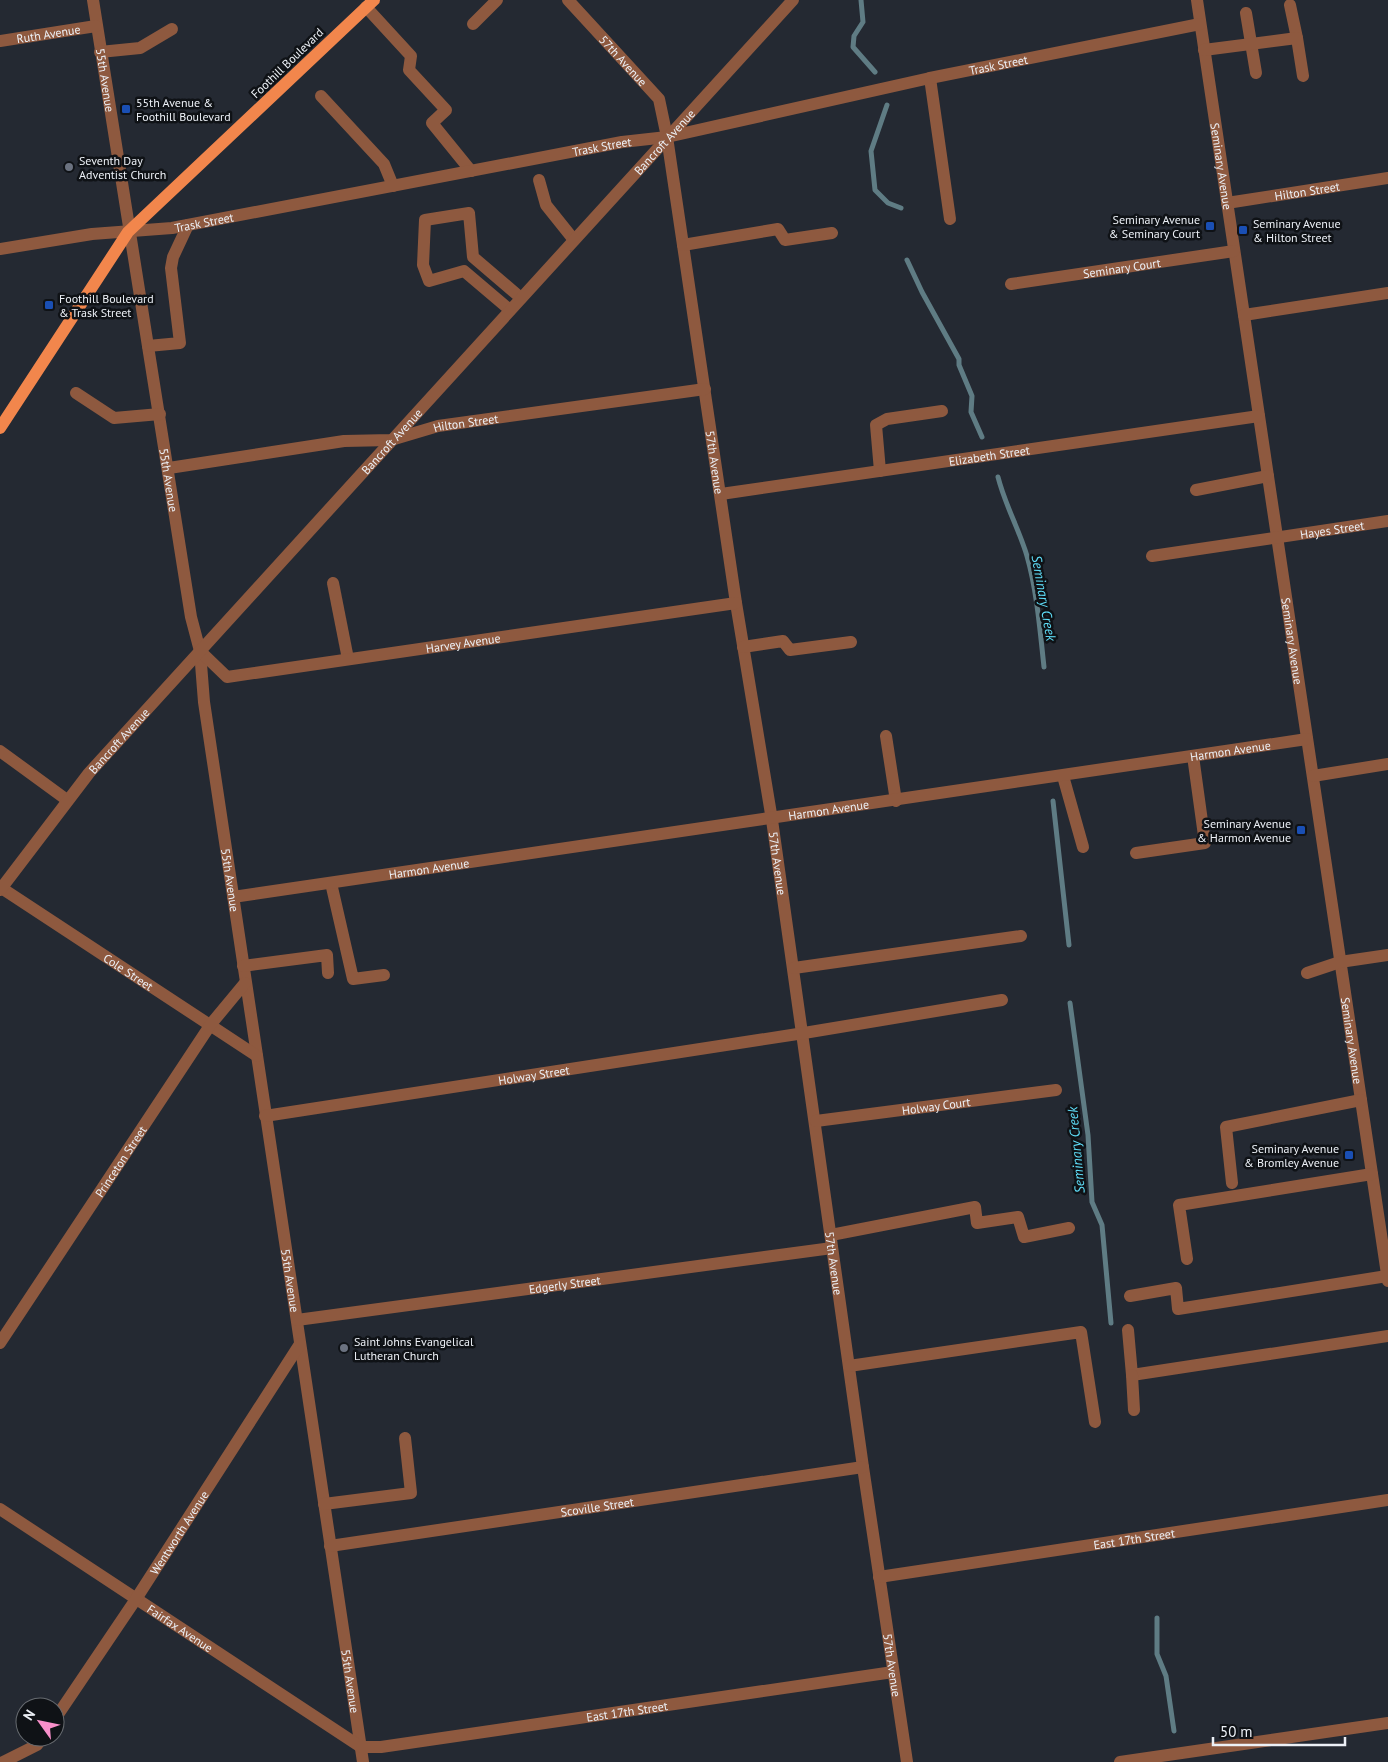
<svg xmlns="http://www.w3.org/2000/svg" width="1388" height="1762" viewBox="0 0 1388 1762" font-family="'PT Sans',sans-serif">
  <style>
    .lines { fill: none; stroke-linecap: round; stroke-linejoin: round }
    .stream { stroke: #5f7c84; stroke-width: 5 }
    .minor { stroke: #8e593f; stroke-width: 12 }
    .major { stroke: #f2864c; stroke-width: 12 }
    .transit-dot { fill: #1a4fb4; stroke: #0f1216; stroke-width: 2 }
    .worship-dot { fill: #6b7280; stroke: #0f1216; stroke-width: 2 }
    .labels { text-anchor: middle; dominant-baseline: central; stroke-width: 5; stroke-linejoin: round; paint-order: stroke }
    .street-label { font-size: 12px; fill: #ecf0f6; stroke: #0f1216 }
    .poi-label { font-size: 12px; fill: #ecf0f6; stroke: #0f1216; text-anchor: start }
    .water-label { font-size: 14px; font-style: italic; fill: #5fdef9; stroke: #0f1216 }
  </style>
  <rect width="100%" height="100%" fill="#242932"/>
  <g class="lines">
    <path class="stream" d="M861,0l2,22 -9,14 -1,11 22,25
      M887,105l-16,46 4,39 13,13 13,5
      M907,260l15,32 37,67v6l13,31 -1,16 11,25
      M998,477c7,28 21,52 29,79 10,35 13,75 17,111
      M1053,801l16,144
      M1070,1003l18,132 4,67 10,23 9,98
      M1157,1618v36l9,22 8,55"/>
    <g class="minor">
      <path id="s1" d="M93,0l98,617 9,34 4,51 159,1060"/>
      <path id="s2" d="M568,0l91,99 8,38 69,466 36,217 91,647 44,295"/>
      <path id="s3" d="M1197,0l191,1281"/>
      <path d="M1290,5l7,33"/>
      <path d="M366,7l45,49 -2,14 37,40 -14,13 39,48"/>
      <path d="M1246,13l10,60"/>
      <path d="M473,24l24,-24"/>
      <path id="s4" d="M0,41l96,-15"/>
      <path d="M1204,50l93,-12 6,38"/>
      <path d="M100,52l40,-4 32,-19"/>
      <path d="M930,78l20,141"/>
      <path d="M321,96l63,68 9,22"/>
      <path d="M539,180l7,25 28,35"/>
      <path id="s5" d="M1227,203l161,-25"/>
      <path d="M683,245l95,-16 7,11 47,-7"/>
      <path id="s6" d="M0,249l92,-15 80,-6 450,-86 45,-5 263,-59 270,-54"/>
      <path id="s7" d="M1011,284l223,-33"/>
      <path d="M510,310l-46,-39 -35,10 -6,-16 2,-45 44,-7 4,44 48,41"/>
      <path d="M1244,315l144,-22"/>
      <path d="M148,346l32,-3 -9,-75 2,-11 15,-32"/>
      <path d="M76,393l38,25 46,-4"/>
      <path id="s8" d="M169,468l175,-27 47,-1 47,-14 267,-37"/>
      <path d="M880,471l-4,-46 11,-6 55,-8"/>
      <path d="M1196,490l72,-14"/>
      <path id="s9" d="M721,494l538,-78"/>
      <path id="s10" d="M1152,556l236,-35"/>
      <path d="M333,583l15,76"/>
      <path d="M743,647l40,-6 7,9 61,-8"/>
      <path id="s11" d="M200,651l27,26 509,-74"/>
      <path d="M886,736l10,65"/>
      <path d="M0,751l67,49"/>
      <path d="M1063,776l20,71"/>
      <path d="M1313,776l75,-12"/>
      <path d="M1136,853l69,-10 -12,-87"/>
      <path d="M331,883l22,96 31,-4"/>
      <path id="s12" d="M0,887l257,169"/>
      <path id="s13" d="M0,890l89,-117 704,-773"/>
      <path id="s14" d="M233,897l1074,-158"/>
      <path d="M243,966l84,-11 1,18"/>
      <path d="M794,968l227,-32"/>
      <path d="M1307,973l33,-11 48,-7"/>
      <path id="s15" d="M265,1116l539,-83 198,-33"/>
      <path id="s16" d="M816,1121l240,-31"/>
      <path d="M1232,1183l-6,-56 135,-27"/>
      <path d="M831,1235l144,-28 2,16 41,-6 6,20 45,-9"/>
      <path d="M1187,1259l-8,-54 193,-31"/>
      <path d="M1130,1296l46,-8 2,21 209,-33"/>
      <path id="s17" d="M297,1320l535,-72"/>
      <path d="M1128,1330l4,45 256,-39"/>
      <path id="s18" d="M0,1343l211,-319 34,-41"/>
      <path d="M849,1366l232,-34 14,90"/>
      <path d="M1132,1375l2,35"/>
      <path d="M324,1504l87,-11 -6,-55"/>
      <path id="s19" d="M0,1509l361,238h20l512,-75"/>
      <path id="s20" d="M330,1546l533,-79"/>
      <path id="s21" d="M879,1577l509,-77"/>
      <path id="s22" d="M55,1719l81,-120 164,-255"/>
      <path d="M3,1762l34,-17 6,-8"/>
      <path d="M1120,1762l268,-39"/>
    </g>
    <path class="major" d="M0,428l128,-196 246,-232"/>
  </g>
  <g class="transit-dot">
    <rect x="121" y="104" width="10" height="10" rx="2.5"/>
    <rect x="1205" y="221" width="10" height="10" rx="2.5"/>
    <rect x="1238" y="225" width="10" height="10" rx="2.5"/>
    <rect x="44" y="300" width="10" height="10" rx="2.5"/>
    <rect x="1296" y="825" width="10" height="10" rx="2.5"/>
    <rect x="1344" y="1150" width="10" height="10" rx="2.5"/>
  </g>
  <g class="worship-dot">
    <circle cx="69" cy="167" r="5"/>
    <circle cx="344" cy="1348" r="5"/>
  </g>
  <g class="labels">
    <g class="street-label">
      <text stroke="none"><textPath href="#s4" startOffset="49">Ruth Avenue</textPath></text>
      <text stroke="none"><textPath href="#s2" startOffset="82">57th Avenue</textPath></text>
      <text transform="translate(287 63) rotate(-44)">Foothill Boulevard</text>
      <text stroke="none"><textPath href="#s6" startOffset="1016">Trask Street</textPath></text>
      <text stroke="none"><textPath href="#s1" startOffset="81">55th Avenue</textPath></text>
      <text stroke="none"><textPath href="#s13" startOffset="1001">Bancroft Avenue</textPath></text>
      <text stroke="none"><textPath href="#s6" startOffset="611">Trask Street</textPath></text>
      <text stroke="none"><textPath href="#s3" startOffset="168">Seminary Avenue</textPath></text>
      <text stroke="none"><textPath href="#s5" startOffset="81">Hilton Street</textPath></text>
      <text stroke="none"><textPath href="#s6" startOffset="206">Trask Street</textPath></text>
      <text stroke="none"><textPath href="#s7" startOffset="112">Seminary Court</textPath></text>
      <text stroke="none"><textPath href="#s8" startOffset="301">Hilton Street</textPath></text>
      <text stroke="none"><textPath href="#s13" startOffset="596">Bancroft Avenue</textPath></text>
      <text stroke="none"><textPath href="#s9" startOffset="271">Elizabeth Street</textPath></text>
      <text stroke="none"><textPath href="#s2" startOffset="502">57th Avenue</textPath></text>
      <text stroke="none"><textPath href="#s1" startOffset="486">55th Avenue</textPath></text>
      <text stroke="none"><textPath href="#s10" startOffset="182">Hayes Street</textPath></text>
      <text stroke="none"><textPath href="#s3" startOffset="648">Seminary Avenue</textPath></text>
      <text stroke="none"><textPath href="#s11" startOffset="276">Harvey Avenue</textPath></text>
      <text stroke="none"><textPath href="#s13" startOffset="191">Bancroft Avenue</textPath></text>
      <text stroke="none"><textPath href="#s14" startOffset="1008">Harmon Avenue</textPath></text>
      <text stroke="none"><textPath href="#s14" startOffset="602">Harmon Avenue</textPath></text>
      <text stroke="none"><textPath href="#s2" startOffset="908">57th Avenue</textPath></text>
      <text stroke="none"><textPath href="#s14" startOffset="198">Harmon Avenue</textPath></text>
      <text stroke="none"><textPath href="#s1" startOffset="891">55th Avenue</textPath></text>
      <text stroke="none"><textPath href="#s12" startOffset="154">Cole Street</textPath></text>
      <text stroke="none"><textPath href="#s3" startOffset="1052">Seminary Avenue</textPath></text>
      <text stroke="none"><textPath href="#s15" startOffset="272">Holway Street</textPath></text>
      <text stroke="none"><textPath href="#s16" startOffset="121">Holway Court</textPath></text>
      <text stroke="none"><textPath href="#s18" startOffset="218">Princeton Street</textPath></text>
      <text stroke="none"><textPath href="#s2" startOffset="1312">57th Avenue</textPath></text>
      <text stroke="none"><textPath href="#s1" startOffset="1296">55th Avenue</textPath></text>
      <text stroke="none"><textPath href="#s17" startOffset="270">Edgerly Street</textPath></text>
      <text stroke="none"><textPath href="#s20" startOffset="270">Scoville Street</textPath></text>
      <text stroke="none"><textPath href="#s22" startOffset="224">Wentworth Avenue</textPath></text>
      <text stroke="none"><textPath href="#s21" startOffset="258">East 17th Street</textPath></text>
      <text stroke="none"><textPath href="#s19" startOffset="216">Fairfax Avenue</textPath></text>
      <text stroke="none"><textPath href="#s2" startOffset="1718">57th Avenue</textPath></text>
      <text stroke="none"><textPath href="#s1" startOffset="1701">55th Avenue</textPath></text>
      <text stroke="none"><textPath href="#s19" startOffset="701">East 17th Street</textPath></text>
    </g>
    <g class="poi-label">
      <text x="136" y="102">55th Avenue &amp;<tspan x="136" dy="14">Foothill Boulevard</tspan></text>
      <text x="79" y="160">Seventh Day<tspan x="79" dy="14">Adventist Church</tspan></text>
      <text x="1200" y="219" text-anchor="end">Seminary Avenue<tspan x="1200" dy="14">&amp; Seminary Court</tspan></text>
      <text x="1253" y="223">Seminary Avenue<tspan x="1253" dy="14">&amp; Hilton Street</tspan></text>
      <text x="59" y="298">Foothill Boulevard<tspan x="59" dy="14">&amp; Trask Street</tspan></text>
      <text x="1291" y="823" text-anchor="end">Seminary Avenue<tspan x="1291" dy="14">&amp; Harmon Avenue</tspan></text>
      <text x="1339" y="1148" text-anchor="end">Seminary Avenue<tspan x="1339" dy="14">&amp; Bromley Avenue</tspan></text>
      <text x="354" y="1341">Saint Johns Evangelical<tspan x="354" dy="14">Lutheran Church</tspan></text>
    </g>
    <g class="water-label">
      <text transform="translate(1044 598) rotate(80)">Seminary Creek</text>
      <text transform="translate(1076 1150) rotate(-95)">Seminary Creek</text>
    </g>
  </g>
  <g transform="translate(40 1722) rotate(303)"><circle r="24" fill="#0f1216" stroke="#676b70"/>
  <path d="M0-4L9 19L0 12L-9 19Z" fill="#f98fca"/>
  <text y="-8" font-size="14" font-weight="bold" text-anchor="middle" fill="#ecf0f6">N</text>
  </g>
  <path d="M1213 1737v8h132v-8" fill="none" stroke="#ecf0f6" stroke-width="2.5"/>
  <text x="1220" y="1737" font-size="15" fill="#ecf0f6" stroke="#0f1216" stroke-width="4" paint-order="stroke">50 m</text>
</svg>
